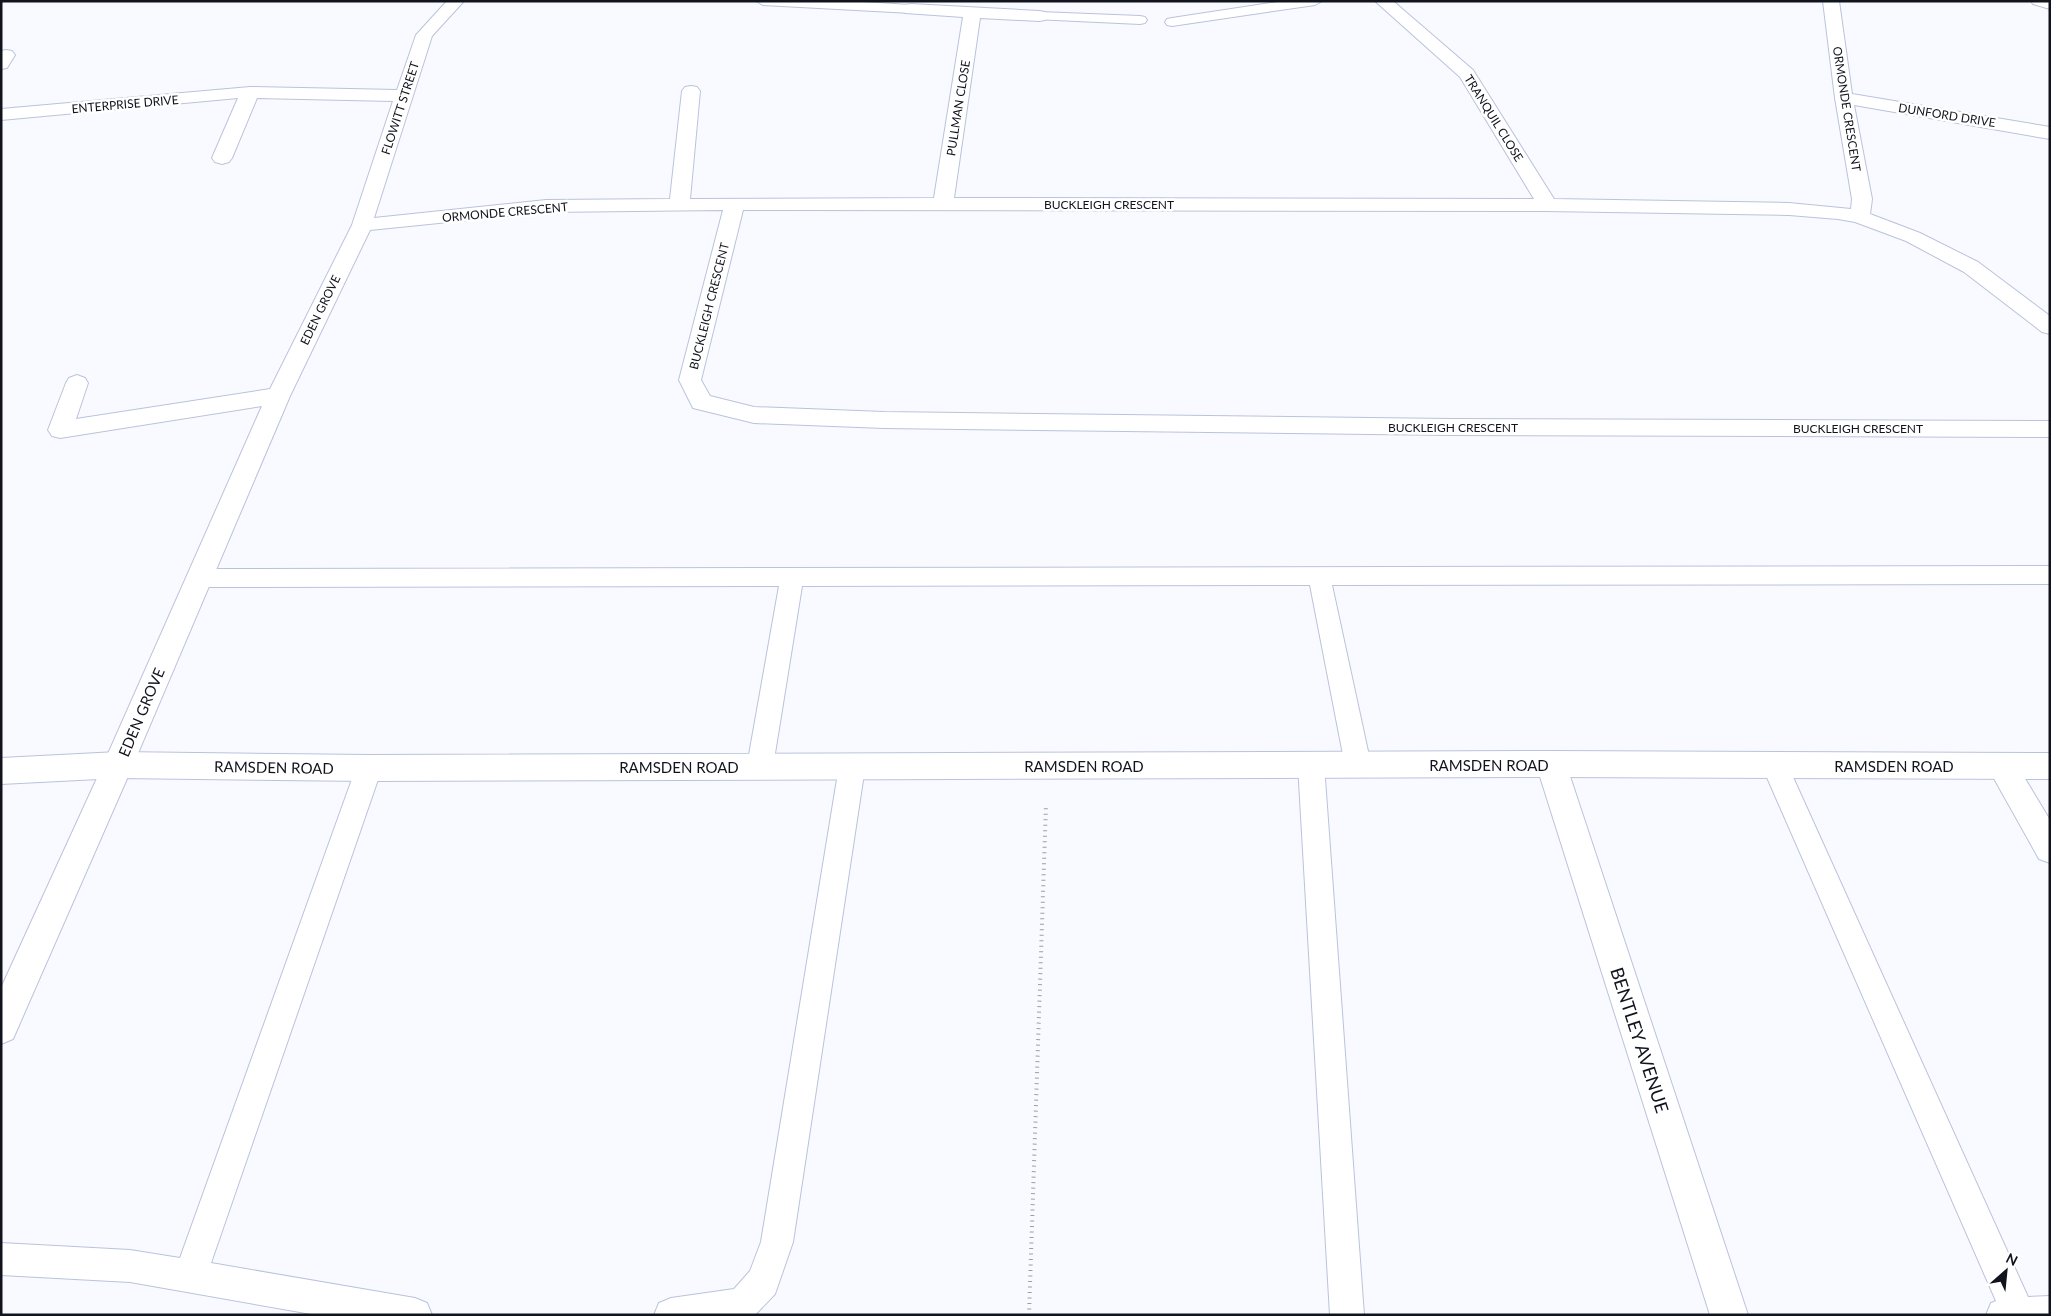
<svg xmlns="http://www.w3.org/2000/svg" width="2051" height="1316" viewBox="0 0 2051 1316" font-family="Lato,sans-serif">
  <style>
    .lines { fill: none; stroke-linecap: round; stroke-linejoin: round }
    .lane-casing { stroke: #bac3dc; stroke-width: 2 }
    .street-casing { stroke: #bac3dc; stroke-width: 2 }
    .secondary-casing { stroke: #bac3dc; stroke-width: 2 }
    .path { stroke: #9c9ea5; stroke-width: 4; stroke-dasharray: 1 4.5; stroke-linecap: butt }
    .lane { fill: #fff; fill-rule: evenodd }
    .street { fill: #fff; fill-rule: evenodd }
    .secondary { fill: #fff; fill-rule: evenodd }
    .labels { text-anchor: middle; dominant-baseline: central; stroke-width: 5; stroke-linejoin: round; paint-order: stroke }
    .far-street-label { font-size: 12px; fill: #11141d; stroke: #fff }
    .street-label { font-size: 15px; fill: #11141d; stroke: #fff }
    .near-street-label { font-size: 18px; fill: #11141d; stroke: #fff }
  </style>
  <rect width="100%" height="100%" fill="#f8faff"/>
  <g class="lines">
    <g class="lane-casing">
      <path id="lane" d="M756,1h90l65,4 5,1 2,3 -2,3 -5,1 -148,-8z
        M1284,1h38l-7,4 -143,21 -5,-1 -2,-3 2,-3 5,-1z
        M1039,12l101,4 5,1 2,3 -2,3 -5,1 -106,-5 -2,-3 2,-3z
        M2050,566v18l-718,1 39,180 -4,8 -9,3 -9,-3 -4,-8 -35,-180 -508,1 -29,180 -4,8 -9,3 -9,-3 -4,-8 32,-180 -581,1 -8,-3 -3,-6 3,-6 8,-3z
        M1311,754l9,3 4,8 40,550h-34l-32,-550 4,-8z
        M1775,755l9,3 4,8 240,531 22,-1v19h-64l5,-12 5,-2 -234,-535 4,-8z
        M852,756l9,3 4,8 -72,475 -18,52 -20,21h-101l5,-12 12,-5 63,-9 16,-18 11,-29 78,-475 4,-8z
        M369,757l9,3 4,8 -171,495 204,35 12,5 5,12h-115l-187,-33 -129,-7v-32l129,7 50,8 176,-490 4,-8z"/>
    </g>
    <g class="street-casing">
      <path id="street" d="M447,1h17l-32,35 -58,182 172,-18 124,-1 12,-108 3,-4 6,-1 6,1 3,4 -10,108 244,-1 29,-181 -58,-4 -2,-4 2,-4 6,-1 128,7 6,1 2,4 -2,4 -6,1 -59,-3 -26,180 580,1 -74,-122 -85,-76h18l80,69 81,129 235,4 62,6 1,-10 -17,-101 -12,-97h16l13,93 198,33v12l-196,-34 18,94 -2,15 50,19 58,29 72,54v18l-8,-2 -78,-60 -58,-31 -51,-19 -17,-3 -49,-4 -244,-4 -802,-1 -42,170 9,16 44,11 130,5 566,7 600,2v16l-600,-2 -566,-7 -130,-5 -61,-15 -14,-28 44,-170 -177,2 -176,18 -80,166 -157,369 -120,274 -12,5v-56l102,-223 159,-359 -202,32 -8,-2 -4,-6 18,-47 3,-5 8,-3 8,3 3,5 -12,36 194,-30 82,-164 41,-124 -136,-3 -25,60 -3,4 -7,2 -7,-2 -3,-4 26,-60 -237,22v-11l249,-22 147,3 19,-55z
        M2031,1h19v8l-17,-5z
        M6,50l6,1 3,4 -8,13 -6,1v-18z
        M1551,751l10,4 5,9 182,551h-38l-174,-551 5,-9z
        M2002,753l10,4 38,63v43l-11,-4 -52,-93 5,-9z"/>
    </g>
    <g class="secondary-casing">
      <path id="secondary" d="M1551,751l499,2v26l-499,-2 -1182,4 -251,-3 -117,6v-26l117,-6 251,3z"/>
    </g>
    <path class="path" d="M1029,1315l17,-511"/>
    <use href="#lane" class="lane"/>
    <use href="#street" class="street"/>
    <use href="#secondary" class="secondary"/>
  </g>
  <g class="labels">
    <g class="far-street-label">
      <text transform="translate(125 104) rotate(-5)">ENTERPRISE DRIVE</text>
      <text transform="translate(400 108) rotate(-72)">FLOWITT STREET</text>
      <text transform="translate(958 108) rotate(-81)">PULLMAN CLOSE</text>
      <text transform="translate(1847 109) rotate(81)">ORMONDE CRESCENT</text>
      <text transform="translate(1947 115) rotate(9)">DUNFORD DRIVE</text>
      <text transform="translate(1494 118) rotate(58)">TRANQUIL CLOSE</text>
      <text x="1109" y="204">BUCKLEIGH CRESCENT</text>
      <text transform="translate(505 212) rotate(-5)">ORMONDE CRESCENT</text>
      <text transform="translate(709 306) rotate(-76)">BUCKLEIGH CRESCENT</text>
      <text transform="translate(320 310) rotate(-64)">EDEN GROVE</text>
      <text x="1453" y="427">BUCKLEIGH CRESCENT</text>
      <text x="1858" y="428">BUCKLEIGH CRESCENT</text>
    </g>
    <g class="street-label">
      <text transform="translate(141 712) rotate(-67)">EDEN GROVE</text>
      <text x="1489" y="765">RAMSDEN ROAD</text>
      <text x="1084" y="766">RAMSDEN ROAD</text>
      <text x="1894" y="766">RAMSDEN ROAD</text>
      <text transform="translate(274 767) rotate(1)">RAMSDEN ROAD</text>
      <text x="679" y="767">RAMSDEN ROAD</text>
    </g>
    <g class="near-street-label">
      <text transform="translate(1640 1040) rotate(72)">BENTLEY AVENUE</text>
    </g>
  </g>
  <rect width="2051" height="1316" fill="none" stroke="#11141d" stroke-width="5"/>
  <g transform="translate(2006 1271) rotate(27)" stroke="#ffffff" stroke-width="4" paint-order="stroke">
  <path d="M0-4L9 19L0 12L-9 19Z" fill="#11141d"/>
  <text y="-8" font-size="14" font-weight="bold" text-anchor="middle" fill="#11141d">N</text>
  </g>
</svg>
